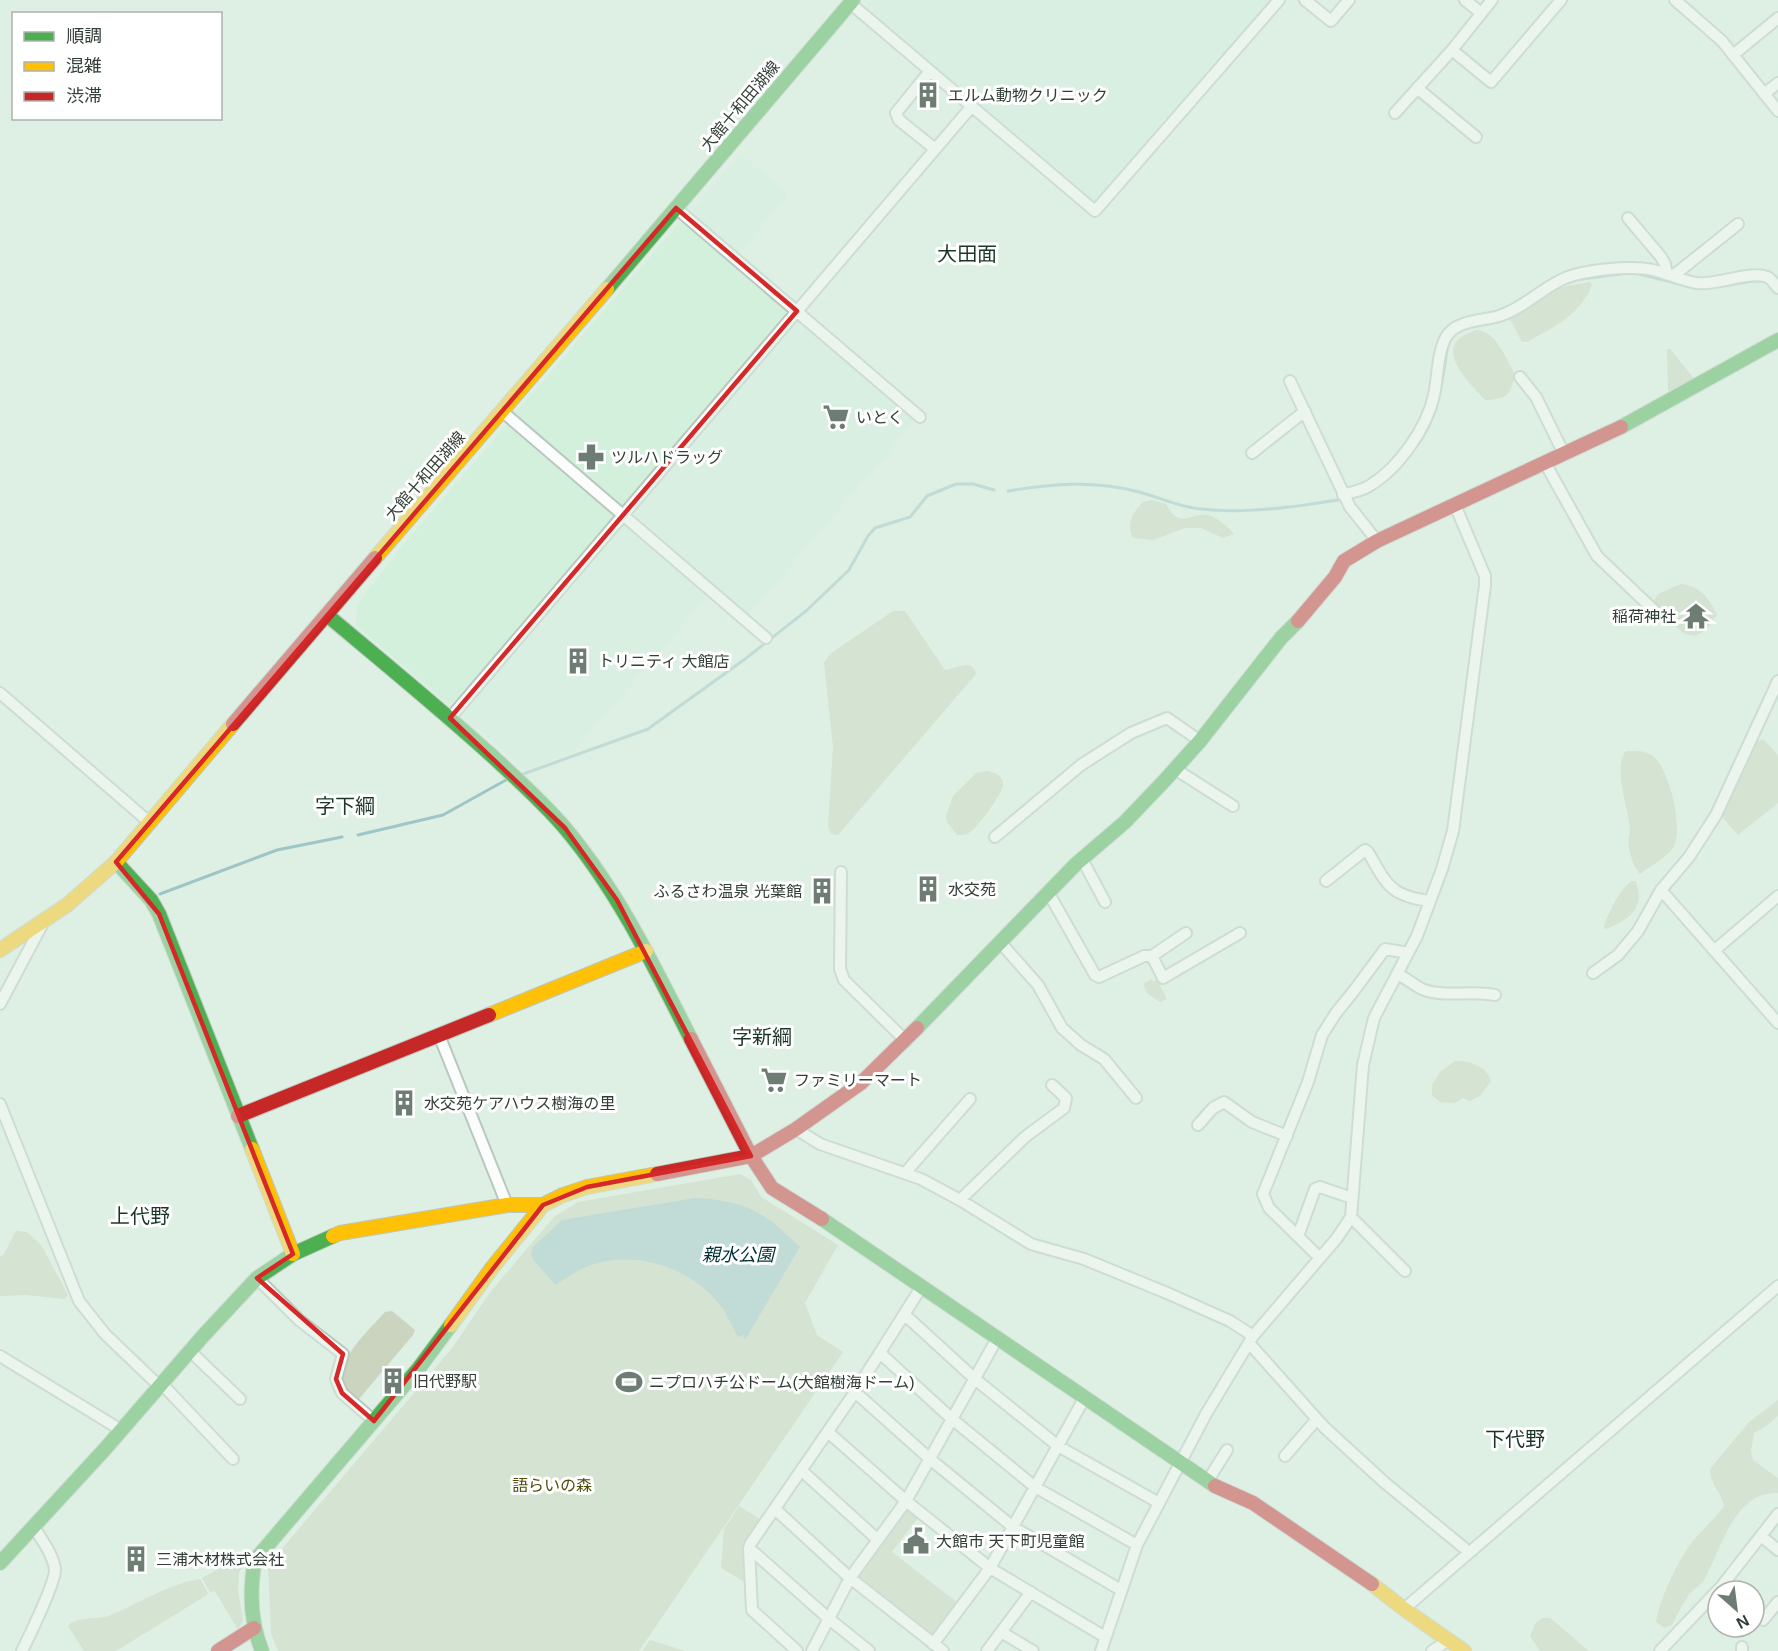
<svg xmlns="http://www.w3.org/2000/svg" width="1778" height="1651" viewBox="0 0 1778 1651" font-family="Helvetica,'Noto Sans JP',sans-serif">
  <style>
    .built { fill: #d3f0dd }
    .green { fill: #cbd4be }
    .water { fill: #9ec6c6 }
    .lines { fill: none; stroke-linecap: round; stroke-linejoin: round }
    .stream { stroke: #9ec6c6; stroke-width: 3 }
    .street-casing { stroke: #bac7bf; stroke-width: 14 }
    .fast-casing { stroke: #bac7bf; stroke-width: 16 }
    .slow-casing { stroke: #bac7bf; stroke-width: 16 }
    .jam-casing { stroke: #bac7bf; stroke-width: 16 }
    .street { stroke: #fafdfb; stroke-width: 10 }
    .fast { stroke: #4caf50; stroke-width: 14 }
    .slow { stroke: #ffc107; stroke-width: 14 }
    .jam { stroke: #c62828; stroke-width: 14 }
    .marked { fill: none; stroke: #d62828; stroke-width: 4.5; stroke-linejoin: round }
    .labels { text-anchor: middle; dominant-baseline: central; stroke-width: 6; stroke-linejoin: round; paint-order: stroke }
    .poi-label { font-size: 16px; fill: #323f37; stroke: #fff; text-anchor: start }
    .street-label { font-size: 16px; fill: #323f37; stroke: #fff }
    .park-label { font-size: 16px; fill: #4e4d0c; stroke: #fff }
    .water-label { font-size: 18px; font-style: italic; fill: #003135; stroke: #fff }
    .quarter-label { font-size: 20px; fill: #1b3526; stroke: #fff }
  </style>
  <rect width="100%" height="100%" fill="#deefe4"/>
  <path class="built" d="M871,0h403l-174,202h-11l-223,-196z
    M740,154l48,41 -51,59 -48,-40z
    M682,220l110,94 -168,194h-5l-107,-91z
    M797,317l119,103 -171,198 -118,-103z
    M508,423l107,93 -126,149 -25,28 -15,12 -93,-80 1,-21 40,-52z
    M622,521l84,74 -1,4 -133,154 -47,17 -62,-54 11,-20z"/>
  <path class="green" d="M1590,282l2,3c-12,30 -38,42 -65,57h-5l-12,-23 51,-32z
    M1477,330c19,1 29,29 38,44 -5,22 -8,25 -30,26 -20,-22 -56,-56 -8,-70z
    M1667,349h3l26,32 -25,15 -3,-6z
    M1152,500l14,4c14,26 23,9 41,11 9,1 22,13 27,19l-11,4 -22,-10h-16l-32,12 -20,-2c-7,-14 0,-26 10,-36z
    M1681,584c19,2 28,14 36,31 -5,7 -11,17 -20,20 -14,5 -37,-22 -43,-34l4,-7z
    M893,611h12l40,59c11,-1 27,-13 31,4l-138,161 -7,-1 -3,-8 5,-79 -9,-84 6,-9z
    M1764,740l14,15v48l-40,32 -18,-20 37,-74z
    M1626,751c10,0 19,-1 27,5 17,14 31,74 20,92 -5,8 -25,20 -33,26 -6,-6 -9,-17 -11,-26 -2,-7 1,-12 1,-19 -1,-20 -18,-62 -4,-78z
    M987,771c7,1 17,5 16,14 -1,9 -25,42 -33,47 -4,4 -8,3 -13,3l-10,-13 -1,-6 7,-20 23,-23z
    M1632,881h4c9,28 -6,38 -30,48l-2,-2c3,-12 17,-40 28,-46z
    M1152,979l1,2 4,-1 10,19 -7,3 -12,-8 -5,-10z
    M1455,1061c14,-1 32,5 36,20l-11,15 -10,5 -7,-3 -9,5 -14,-1 -8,-7v-10l9,-14z
    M740,1174l11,6 10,17 77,48 -33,58 12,32 26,17 -204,299h-361l-7,-17 -3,-69 185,-218 38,-56 63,-74 24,-15z
    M16,1231l11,1 14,13 25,46 2,5 -4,3 -38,-4 -26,1v-39l4,-3z
    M392,1311l23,19 -2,5 -54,64h-7c-28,-31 13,-64 33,-87z
    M1778,1400v16l-13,11 -11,6 -3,18 2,9 25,18v15c-44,-2 -57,57 -74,87 -5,7 -12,10 -16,16 -6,9 -11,19 -16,29l-7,3 -9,-6c3,-22 23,-64 37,-81 10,-12 22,-22 31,-35 -2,-13 -15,-24 -14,-37l39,-47z
    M739,1506l24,15 -15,22v41l-27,-16 3,-39z
    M907,1510l11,8 -26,34 66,51 -25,33 -76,-58z
    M240,1557l5,2v4l-6,10 -1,17 5,31 -5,9 -23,-39 -5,1 -8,-14z
    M200,1579l8,14 -1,2 -91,56h-32l-16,-25c8,-10 28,-6 40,-10 28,-11 62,-33 92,-37z
    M1543,1618h7l39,33h-49l-10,-15 6,-14z
    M650,1640l35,11h-43z"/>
  <path class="water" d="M695,1198c52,3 68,13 105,49l-55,93 -2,-5 -5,2c-6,-11 -11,-23 -18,-32 -30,-38 -84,-55 -129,-40 -13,5 -25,13 -36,20l-22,-26 -2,-5 2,-7 29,-27z"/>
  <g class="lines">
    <path class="stream" d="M1635,273l49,12
      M1582,279l38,-5
      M1723,286l30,-5h11
      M1418,444c22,-29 24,-65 30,-100l4,-7
      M1008,491c42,-7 85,-11 127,0 22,5 43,16 66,18 45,5 93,-2 137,-9
      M523,774l125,-45 97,-70 61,-48 43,-41 19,-34 7,-8 35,-11 17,-21 29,-12h17l21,6
      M358,835l85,-20 63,-35
      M160,894l117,-44 65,-13"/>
    <g class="street-casing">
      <path id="street" d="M1305,0l26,21 18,-21
        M1465,0l16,13
        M1675,0l47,41 56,70
        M850,3l245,208 184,-211
        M1452,50l39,32 70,-82
        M1733,55l45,-37
        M930,71l-34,42 3,7 36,29
        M1417,88l59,49
        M1764,94l14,-11
        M1395,113l57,-63 40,-50
        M676,208l244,209
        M1628,218l33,39 4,7 2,10
        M1673,276l65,-52
        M1520,377l16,20 28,57
        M1290,381l60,126 27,34
        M503,412l263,226
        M1252,453l53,-42
        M1545,463l52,93 63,60
        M1343,495c8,-3 18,-4 26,-9 29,-17 58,-58 65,-91 4,-18 3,-41 12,-58 10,-17 36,-16 53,-21 23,-7 42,-27 64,-37 20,-9 68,-14 90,-9 14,3 29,11 44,13 18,3 57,-14 72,-5 3,2 6,7 9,10
        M0,693l149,129
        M450,718l522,-612
        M1175,769l58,37
        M995,837l86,-72 50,-32 36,-15 33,23
        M1082,859l23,43
        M841,872l-1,97 4,11 62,61
        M1326,881l39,-31 3,2c19,32 21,44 62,49
        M1661,890l117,133
        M1048,892l47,83 4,2 45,-21h8
        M1186,933l-34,23 11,22 77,-45
        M1000,942l38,43 24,43 19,17 23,14 32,39
        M1715,950l63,-54
        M1593,973l25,-18 20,-24 23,-41 28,-33 27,-42 62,-134
        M1397,974c9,4 17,11 25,15 21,9 50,1 73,6
        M0,1004l42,-79
        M439,1035l68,170
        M0,1104l79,197 26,33 49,47 7,2 72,76
        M1198,1125l15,-17 11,-6 28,20 35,14
        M796,1129l24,15 101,35 39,21 71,44 53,15 83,34 63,28 23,15
        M905,1173l65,-74
        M960,1200l65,-63 39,-29 2,-10 -14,-13
        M1351,1217l54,54
        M1298,1236l17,-47 5,-2 32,11
        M1319,1257l-50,-49 -6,-14 45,-112 14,-47 14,-22 17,-21 32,-43 23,4
        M257,1278l42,42 44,34 -7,25 6,14 32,28
        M905,1315l70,64 83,67 101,57
        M1249,1343l75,84 60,55 85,70
        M190,1351l50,48
        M880,1353l72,66 83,68 102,58
        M0,1356l121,74
        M855,1392l75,67 83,68 108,63
        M828,1432l78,69 84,67 115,69
        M1285,1456l32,-37
        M801,1470l77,70
        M1207,1482l20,-32
        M775,1509l75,69 93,73
        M1761,1536l17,14
        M749,1548l79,70 41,33
        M1727,1591l-6,-4 57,-73
        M1404,1609l374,-323
        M1754,1613l9,7 15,-18
        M1001,1632l32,19
        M933,1644l57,-76 95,-171
        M1742,1647v4
        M22,1651c7,-14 34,-70 33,-82 -2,-15 -14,-30 -21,-42
        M797,1651l-45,-41 -3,-62 2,-5 104,-151 67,-106
        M812,1651l38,-73 56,-77 92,-164
        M987,1651l44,-59
        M1101,1651l36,-106 69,-131 47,-78 84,-98 14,-21 12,-152 11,-47 43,-82 25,-67 11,-38 32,-246v-9l-30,-71
        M1432,1651l17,-11
        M1660,1651l61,-64"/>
    </g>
    <g class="fast-casing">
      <path id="fast" d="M607,289l246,-289
        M1621,427l157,-87
        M327,615c55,46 110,91 163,139 26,24 52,47 75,74 53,63 89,138 126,211
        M116,862l35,38 8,14 93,235
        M917,1028l159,-164 49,-42 41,-43 34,-38 81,-103 17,-17
        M822,1219l393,267
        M0,1563l105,-114 98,-113 54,-58 36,-24 40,-18
        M262,1651c-12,-30 -13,-59 -7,-91l164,-192 32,-43"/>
    </g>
    <g class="slow-casing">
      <path id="slow" d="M375,558l232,-269
        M0,950l67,-45 49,-43 117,-138
        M489,1015l157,-64
        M252,1149l41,105
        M333,1236l7,-3 167,-28h36
        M451,1325l41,-57 51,-63 20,-10 24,-8 70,-13
        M1372,1584l32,25 60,42"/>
    </g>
    <g class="jam-casing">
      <path id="jam" d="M1298,621l37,-44 9,-16 33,-20 244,-114
        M233,724l142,-166
        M691,1039l60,117 21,32 50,31
        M238,1116l251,-101
        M657,1174l94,-18 45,-27 65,-46 56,-55
        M1215,1486l38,17 119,81
        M218,1651l36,-23"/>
    </g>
    <use href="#street" class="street"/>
    <use href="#fast" class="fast"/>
    <use href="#slow" class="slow"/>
    <use href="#jam" class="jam"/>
  </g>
  <path d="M0 0H1778V1651H0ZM676,208l121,103 -347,407 115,110 52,72 134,256 -164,31 -44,18 -169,216 -32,-28 -6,-14 7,-25 -86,-76 36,-24 -134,-340 -43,-52z" fill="#deefe4" fill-opacity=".55" fill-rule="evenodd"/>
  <path class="marked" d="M676,208l121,103 -347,407 115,110 52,72 134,256 -164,31 -44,18 -169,216 -32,-28 -6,-14 7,-25 -86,-76 36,-24 -134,-340 -43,-52z"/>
  <defs>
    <g id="building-bare" transform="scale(2.07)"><path d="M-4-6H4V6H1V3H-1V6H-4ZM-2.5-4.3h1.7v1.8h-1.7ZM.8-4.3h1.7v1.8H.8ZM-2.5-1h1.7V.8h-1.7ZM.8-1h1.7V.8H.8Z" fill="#6e7d74" stroke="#fff" stroke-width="2.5" paint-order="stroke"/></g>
    <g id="supermarket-bare" transform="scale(2.07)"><path d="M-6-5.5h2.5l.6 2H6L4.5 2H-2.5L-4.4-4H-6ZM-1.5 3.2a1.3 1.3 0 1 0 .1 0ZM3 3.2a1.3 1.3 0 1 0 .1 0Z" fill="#6e7d74" stroke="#fff" stroke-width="2.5" paint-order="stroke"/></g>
    <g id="pharmacy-bare" transform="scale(2.07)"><path d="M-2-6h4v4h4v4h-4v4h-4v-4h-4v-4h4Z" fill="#6e7d74" stroke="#fff" stroke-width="2.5" paint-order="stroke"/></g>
    <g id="temple-bare" transform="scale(2.07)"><path d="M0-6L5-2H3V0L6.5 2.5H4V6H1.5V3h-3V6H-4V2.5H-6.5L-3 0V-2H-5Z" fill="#6e7d74" stroke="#fff" stroke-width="2.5" paint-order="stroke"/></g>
    <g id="stadium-bare" transform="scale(2.07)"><path d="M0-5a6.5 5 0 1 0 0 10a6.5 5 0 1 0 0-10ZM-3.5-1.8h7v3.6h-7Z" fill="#6e7d74" stroke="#fff" stroke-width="2.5" paint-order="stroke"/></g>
    <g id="civic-bare" transform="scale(2.07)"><path d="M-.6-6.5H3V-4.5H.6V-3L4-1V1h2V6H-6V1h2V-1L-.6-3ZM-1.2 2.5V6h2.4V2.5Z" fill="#6e7d74" stroke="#fff" stroke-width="2.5" paint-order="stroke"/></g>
  </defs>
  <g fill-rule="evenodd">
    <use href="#building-bare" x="928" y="95"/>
    <use href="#supermarket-bare" x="836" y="417"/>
    <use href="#pharmacy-bare" x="591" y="457"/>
    <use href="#temple-bare" x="1696" y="616"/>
    <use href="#building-bare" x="578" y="661"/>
    <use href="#building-bare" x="928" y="889"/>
    <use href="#building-bare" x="822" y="891"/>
    <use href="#supermarket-bare" x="774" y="1080"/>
    <use href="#building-bare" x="404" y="1103"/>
    <use href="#building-bare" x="393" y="1381"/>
    <use href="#stadium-bare" x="629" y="1382"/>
    <use href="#civic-bare" x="916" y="1541"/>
    <use href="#building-bare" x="136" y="1559"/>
  </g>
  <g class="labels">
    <g class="poi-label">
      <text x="948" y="95">エルム動物クリニック</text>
      <text x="856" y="417">いとく</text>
      <text x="611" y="457">ツルハドラッグ</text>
      <text x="1676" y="616" text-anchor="end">稲荷神社</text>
      <text x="598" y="661">トリニティ 大館店</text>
      <text x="948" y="889">水交苑</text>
      <text x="802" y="891" text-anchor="end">ふるさわ温泉 光葉館</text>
      <text x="794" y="1080">ファミリーマート</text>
      <text x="424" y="1103">水交苑ケアハウス樹海の里</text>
      <text x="413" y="1381">旧代野駅</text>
      <text x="649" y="1382">ニプロハチ公ドーム(大館樹海ドーム)</text>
      <text x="936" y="1541">大館市 天下町児童館</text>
      <text x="156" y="1559">三浦木材株式会社</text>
    </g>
    <g class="street-label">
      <text transform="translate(740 106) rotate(-50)">大館十和田湖線</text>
      <text transform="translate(425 476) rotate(-49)">大館十和田湖線</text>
    </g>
    <g class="park-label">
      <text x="552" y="1485">語らいの森</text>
    </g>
    <g class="water-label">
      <text x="738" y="1255">親水公園</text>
    </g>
    <g class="quarter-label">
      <text x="967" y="254">大田面</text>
      <text x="345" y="806">字下綱</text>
      <text x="762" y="1037">字新綱</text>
      <text x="140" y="1216">上代野</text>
      <text x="1515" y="1439">下代野</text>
    </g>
  </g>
  <rect x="12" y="12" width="210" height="108" fill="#ffffff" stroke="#adb2af" stroke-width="1.5"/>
  <rect x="24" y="32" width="30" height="9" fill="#4caf50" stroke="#adb2af" stroke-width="1.5"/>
  <text x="66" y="42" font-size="18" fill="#323f37">順調</text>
  <rect x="24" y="62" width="30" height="9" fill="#ffc107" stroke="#adb2af" stroke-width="1.5"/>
  <text x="66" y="72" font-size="18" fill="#323f37">混雑</text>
  <rect x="24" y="92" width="30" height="9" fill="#c62828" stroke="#adb2af" stroke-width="1.5"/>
  <text x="66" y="102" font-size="18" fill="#323f37">渋滞</text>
  <g transform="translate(1736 1609) rotate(152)"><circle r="28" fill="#ffffff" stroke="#adb2af" stroke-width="1.5"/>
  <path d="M0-4.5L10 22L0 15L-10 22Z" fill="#6e7d74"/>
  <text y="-9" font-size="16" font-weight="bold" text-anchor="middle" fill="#323f37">N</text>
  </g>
</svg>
